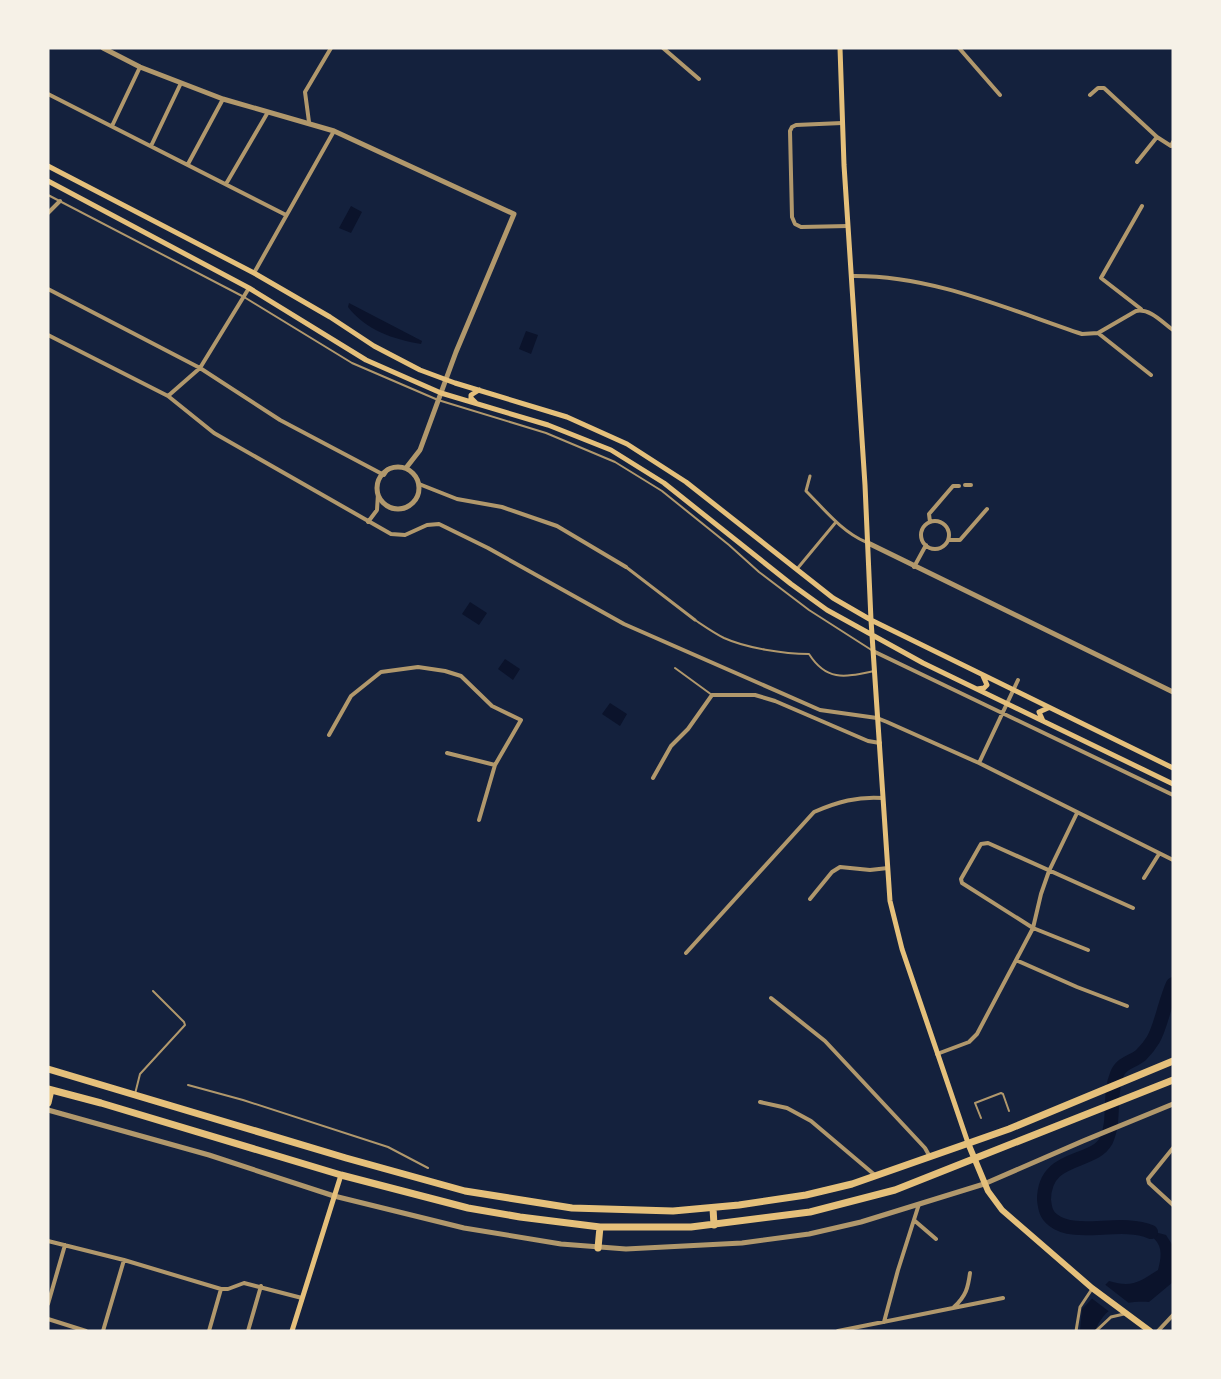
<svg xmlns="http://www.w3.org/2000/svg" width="1221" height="1379" viewBox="0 0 1221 1379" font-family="Ubuntu,sans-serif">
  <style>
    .water { fill: #0b132b }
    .pier { fill: #14213d }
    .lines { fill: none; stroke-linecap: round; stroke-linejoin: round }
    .river { stroke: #0b132b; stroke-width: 14 }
    .service { stroke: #b1986c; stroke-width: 2 }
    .pedestrian { stroke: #b1986c; stroke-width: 3 }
    .minor { stroke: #b1986c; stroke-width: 4 }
    .tertiary { stroke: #b1986c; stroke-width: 5 }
    .secondary { stroke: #e5c07b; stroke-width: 5 }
    .primary { stroke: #e5c07b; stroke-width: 6 }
    .trunk { stroke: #e5c07b; stroke-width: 7 }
  </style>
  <rect width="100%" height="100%" fill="#14213d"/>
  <path class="water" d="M351,206l11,6 -11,21 -12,-5z
    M349,303l73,38 -1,3c-29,-5 -55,-14 -73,-37z
    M526,331l12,4 -7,19 -12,-5z
    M470,602l17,11 -8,12 -17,-11z
    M505,659l15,10 -7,11 -15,-11z
    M610,703l17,11 -7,12 -18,-12z
    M1136,1227l30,8 7,11v36l-24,20c-26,-1 -43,3 -54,29h-15l2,-22 27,-28c23,7 30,1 49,-11 7,-26 0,-31 -22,-43z"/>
  <path class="pier" d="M1103,1283l27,21 -19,9 -21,-16z"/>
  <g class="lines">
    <path class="river" d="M1151,1232c-30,-13 -76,6 -98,-12 -7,-5 -8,-12 -9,-20 0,-46 49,-35 62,-59 10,-21 2,-46 11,-67 5,-12 16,-12 24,-19 4,-4 9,-10 12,-15 8,-13 12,-39 20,-56"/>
    <path class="service" d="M48,195l196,102 108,66 86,37 108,33 69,29 47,29 67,54 30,27 50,38 64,41
      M695,620c9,6 19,13 29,18 22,10 60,16 85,16 18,28 36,23 65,17
      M675,668l37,27
      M188,1085l55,15 145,47 40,21
      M135,1094l5,-20 45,-49 -1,-3 -31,-31
      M981,1118l-6,-15 26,-10 2,1 6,17"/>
    <path class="pedestrian" d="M810,476l-4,15c18,18 36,41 60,51
      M626,567l69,53
      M797,569l39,-47
      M1076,1331l4,-24 12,-18
      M1096,1331l15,-14 13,-3"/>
    <path class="minor" d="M663,48l36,31
      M959,48l41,47
      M48,94l238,121
      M1090,95l8,-7h6l53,49 14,9 2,-4
      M309,122l-4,-30 26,-44
      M842,123l-46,2 -4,2 -2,4 2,86 3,7 6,3 47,-1
      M112,126l28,-59
      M151,146l30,-63
      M1137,162l20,-25
      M188,164l35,-65
      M226,184l42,-72
      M48,213l12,-12
      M254,273l80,-142
      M852,276c80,-1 155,33 230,58l16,-1 38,-22c14,-3 26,11 37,19
      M48,289l152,79 80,52 104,55 4,-6
      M1141,309l-40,-31 41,-72
      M1098,333l53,42
      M48,335l120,61 46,37 177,101 14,1 22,-10 12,-1 49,24 136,76 196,86 57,8 10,4 92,41 194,97
      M168,396l32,-28 49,-80
      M419,484l38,15 45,8 55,19 69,41
      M965,485h6
      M921 535a14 14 0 1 1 28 0a14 14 0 1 1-28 0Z
      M368,522l9,-12 1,-17
      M930,522l-1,-8 24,-28h6
      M948,540h12l27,-31
      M914,567l12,-22
      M873,651l300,144
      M329,735l22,-39 30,-24 37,-5 27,4 16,5 31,30 29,14 -26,45 -16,55
      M447,753l48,12
      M979,763l39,-83
      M653,778l18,-32 17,-17 24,-34h43l20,6 93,40 12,2
      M1144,878l15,-24
      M810,899l22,-27 8,-5 30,3 18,-2
      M1088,950l-55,-22 -71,-45 -1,-4 20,-35 7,-1 145,65
      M686,953l128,-141c23,-10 44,-16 69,-14
      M1016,960l61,27 50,19
      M771,998l54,43 100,107 5,9
      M937,1054l32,-12 8,-8 56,-106 8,-34 8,-23 28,-58
      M760,1102l27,6 24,13 65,55
      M1173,1148l-25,31 1,4 24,22
      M915,1221l21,18
      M48,1241l76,19 97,29h7l16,-6 58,15
      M48,1304l17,-59
      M954,1307c12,-11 14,-19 16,-34
      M48,1319l38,12
      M884,1322l14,-52 21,-66
      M103,1331l21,-71
      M209,1331l12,-42
      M248,1331l13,-45
      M838,1331l165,-33
      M1158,1331l15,-16"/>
    <path class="tertiary" d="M103,48l37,19 83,32 111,32 180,83 -58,138 -36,98 -14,18
      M377 488a21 21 0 1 1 42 0a21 21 0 1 1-42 0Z
      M868,543l305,149
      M48,1110l161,45 125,41 130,32 97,16 65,5 116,-6 67,-9 52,-12 123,-38 99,-43 90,-37"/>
    <path class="secondary" d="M840,48l4,117 21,320 6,135 19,281 12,48 66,194
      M48,166l206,107 76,44 44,29 46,24 35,13 112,34 60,27 59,38 147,116 38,22 302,148
      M48,181l201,107 117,72 75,33 107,32 63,25 53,33 127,101 36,26 96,53 250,121
      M476,403l-5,-5v-3l8,-5
      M977,689l7,-1 3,-3 -4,-9
      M1043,721l-4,-9 9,-4
      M292,1331l49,-156"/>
    <path class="primary" d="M968,1143l20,48 14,19 90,78 58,43"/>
    <path class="trunk" d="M48,1069l298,89 119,33 107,17 101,3 66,-6 67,-10 46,-11 157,-55 164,-68
      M48,1089l53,14 240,72 127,33 52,9 80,10h91l119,-15 85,-22 278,-110
      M48,1103l3,-13
      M713,1208l1,17
      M598,1248l2,-21"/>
  </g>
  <rect width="1221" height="1379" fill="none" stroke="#f6f1e7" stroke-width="99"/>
</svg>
